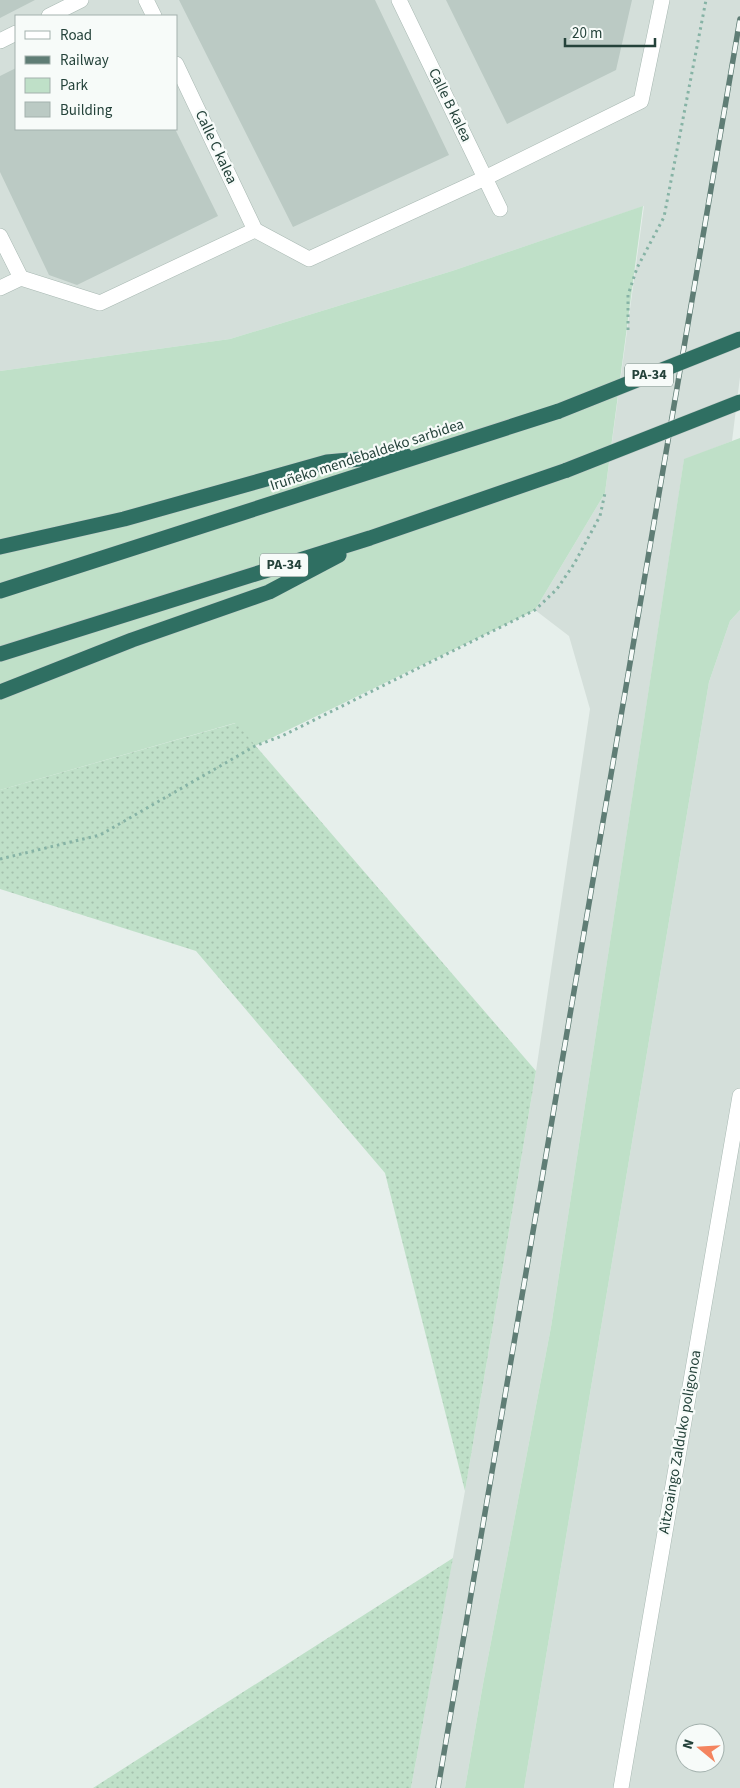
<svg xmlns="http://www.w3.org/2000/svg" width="740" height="1788" viewBox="0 0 740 1788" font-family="'Source Sans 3',sans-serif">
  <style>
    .built { fill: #d4dfda; fill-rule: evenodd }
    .green { fill: #bfe0c8 }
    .garden { fill: url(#garden-dots) }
    .building { fill: #bbcac4 }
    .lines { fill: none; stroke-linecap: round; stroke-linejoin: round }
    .minor-casing { stroke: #a8b8b2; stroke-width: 16 }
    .motorway-casing { stroke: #c2cac8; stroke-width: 16 }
    .path { stroke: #86b3a5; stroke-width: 3; stroke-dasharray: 2.5 4; stroke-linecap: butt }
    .minor { stroke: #fff; stroke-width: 15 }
    .motorway { stroke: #2f6f62; stroke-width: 15 }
    .rail-casing { stroke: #5f7d75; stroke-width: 5.5 }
    .rail { stroke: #f7fbf9; stroke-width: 4; stroke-dasharray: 11; stroke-linecap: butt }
    .motorway-bridge-casing { stroke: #c2cac8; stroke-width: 16; stroke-linecap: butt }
    .motorway-bridge { stroke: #2f6f62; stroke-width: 15 }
    .labels { text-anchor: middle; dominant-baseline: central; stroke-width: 4.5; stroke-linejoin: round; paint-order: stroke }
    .shield { fill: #f7fbf9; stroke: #637a73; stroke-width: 1 }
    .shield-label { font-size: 14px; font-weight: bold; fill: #24423a }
    .street-label { font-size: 15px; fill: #24423a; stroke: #f7fbf9 }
  </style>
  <defs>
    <pattern id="garden-dots" width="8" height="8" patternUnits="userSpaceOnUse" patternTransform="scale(1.25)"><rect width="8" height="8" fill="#bfe0c8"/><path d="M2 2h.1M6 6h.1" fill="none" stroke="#a4c1ad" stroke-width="1.8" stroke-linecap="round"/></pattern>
  </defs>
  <rect width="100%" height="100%" fill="#e6efeb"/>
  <path class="built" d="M0,0h740v377l-8,64 -48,19 -133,867 -68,357 -18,104h-54l54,-297 71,-420 54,-362 -21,-73 -34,-26 70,-117 39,-287 -192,65 -222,68 -230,32zM16,16h160v113h-160z
    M740,610v1178h-216l185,-1106 21,-61zM685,1733h30v30h-30z"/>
  <path class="green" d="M643,206l-38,287 -70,117 -280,136 -20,-23 -235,67v-419l230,-32 222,-68z
    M740,438v172l-10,11 -21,61 -185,1106h-59l18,-104 68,-357 133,-868z"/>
  <path class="garden" d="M236,723l300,348 -71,420 -80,-318 -189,-222 -196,-62v-99z
    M453,1558l-42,230h-318z"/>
  <path class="building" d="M0,0h35l-35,18z
    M179,0h196l74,155 -156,72z
    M446,0h186l-16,70 -109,54z
    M16,68v61h159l43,87 -141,69 -28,-10 -49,-103v-96z"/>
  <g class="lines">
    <g class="minor-casing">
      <path id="minor" d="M146,0l8,16
        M399,0l101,209
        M49,16l32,-16
        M0,41l16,-8
        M176,64l79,166
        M0,236l21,42
        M0,288l21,-10 79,25 155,-73 54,29 176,-81 156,-77 21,-101
        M621,1788l119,-692"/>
    </g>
    <g class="motorway-casing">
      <path id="motorway" d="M0,547l124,-28 203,-57 78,-7
        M0,591l559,-180
        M0,654l370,-116 197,-68
        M0,692l132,-52 137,-48 70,-37"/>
    </g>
    <path class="path" d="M628,330v-35l9,-27 27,-51 42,-217
      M0,859l100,-24 155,-89 27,-10 253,-126 22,-21 17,-25 26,-48 5,-23"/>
    <use href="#minor" class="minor"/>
    <use href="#motorway" class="motorway"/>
    <g class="rail-casing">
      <path id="rail" d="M438,1788l302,-1769"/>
    </g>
    <use href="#rail" class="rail"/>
    <g class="motorway-bridge-casing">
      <path id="motorway-bridge" d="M559,411l181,-72
        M567,470l173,-68"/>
    </g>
    <use href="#motorway-bridge" class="motorway-bridge"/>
  </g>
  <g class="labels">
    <g class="shield">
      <rect x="625" y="363.5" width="48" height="23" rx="4"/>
      <rect x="260" y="553.5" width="48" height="23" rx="4"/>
    </g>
    <g class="shield-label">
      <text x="649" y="375">PA-34</text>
      <text x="284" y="565">PA-34</text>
    </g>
    <g class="street-label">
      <text transform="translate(450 105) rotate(64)">Calle B kalea</text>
      <text transform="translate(216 147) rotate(65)">Calle C kalea</text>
      <text transform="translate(367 455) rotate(-18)">Iruñeko mendebaldeko sarbidea</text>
      <text transform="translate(680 1442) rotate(-80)">Aitzoaingo Zalduko poligonoa</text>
    </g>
  </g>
  <rect x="15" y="15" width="162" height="115" fill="#f7fbf9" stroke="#a3b1ad"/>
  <rect x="25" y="31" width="25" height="8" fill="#ffffff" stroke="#a3b1ad"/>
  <text x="60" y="40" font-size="15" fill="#24423a">Road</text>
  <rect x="25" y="56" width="25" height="8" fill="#5f7d75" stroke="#a3b1ad"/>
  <text x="60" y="65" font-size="15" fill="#24423a">Railway</text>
  <rect x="25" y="78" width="25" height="15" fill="#bfe0c8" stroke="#a3b1ad"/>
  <text x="60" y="90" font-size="15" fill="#24423a">Park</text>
  <rect x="25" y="102" width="25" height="15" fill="#bbcac4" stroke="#a3b1ad"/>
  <text x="60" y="115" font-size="15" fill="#24423a">Building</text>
  <g transform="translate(700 1748) rotate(288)"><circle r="24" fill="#f7fbf9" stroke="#a3b1ad"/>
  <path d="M0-4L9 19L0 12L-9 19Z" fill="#f4845f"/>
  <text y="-8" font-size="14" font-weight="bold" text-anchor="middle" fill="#24423a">N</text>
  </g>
  <path d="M565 38v8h90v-8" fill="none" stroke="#24423a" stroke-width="2.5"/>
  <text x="572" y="38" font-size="15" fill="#24423a" stroke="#f7fbf9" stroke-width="4" paint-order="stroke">20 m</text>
</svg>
